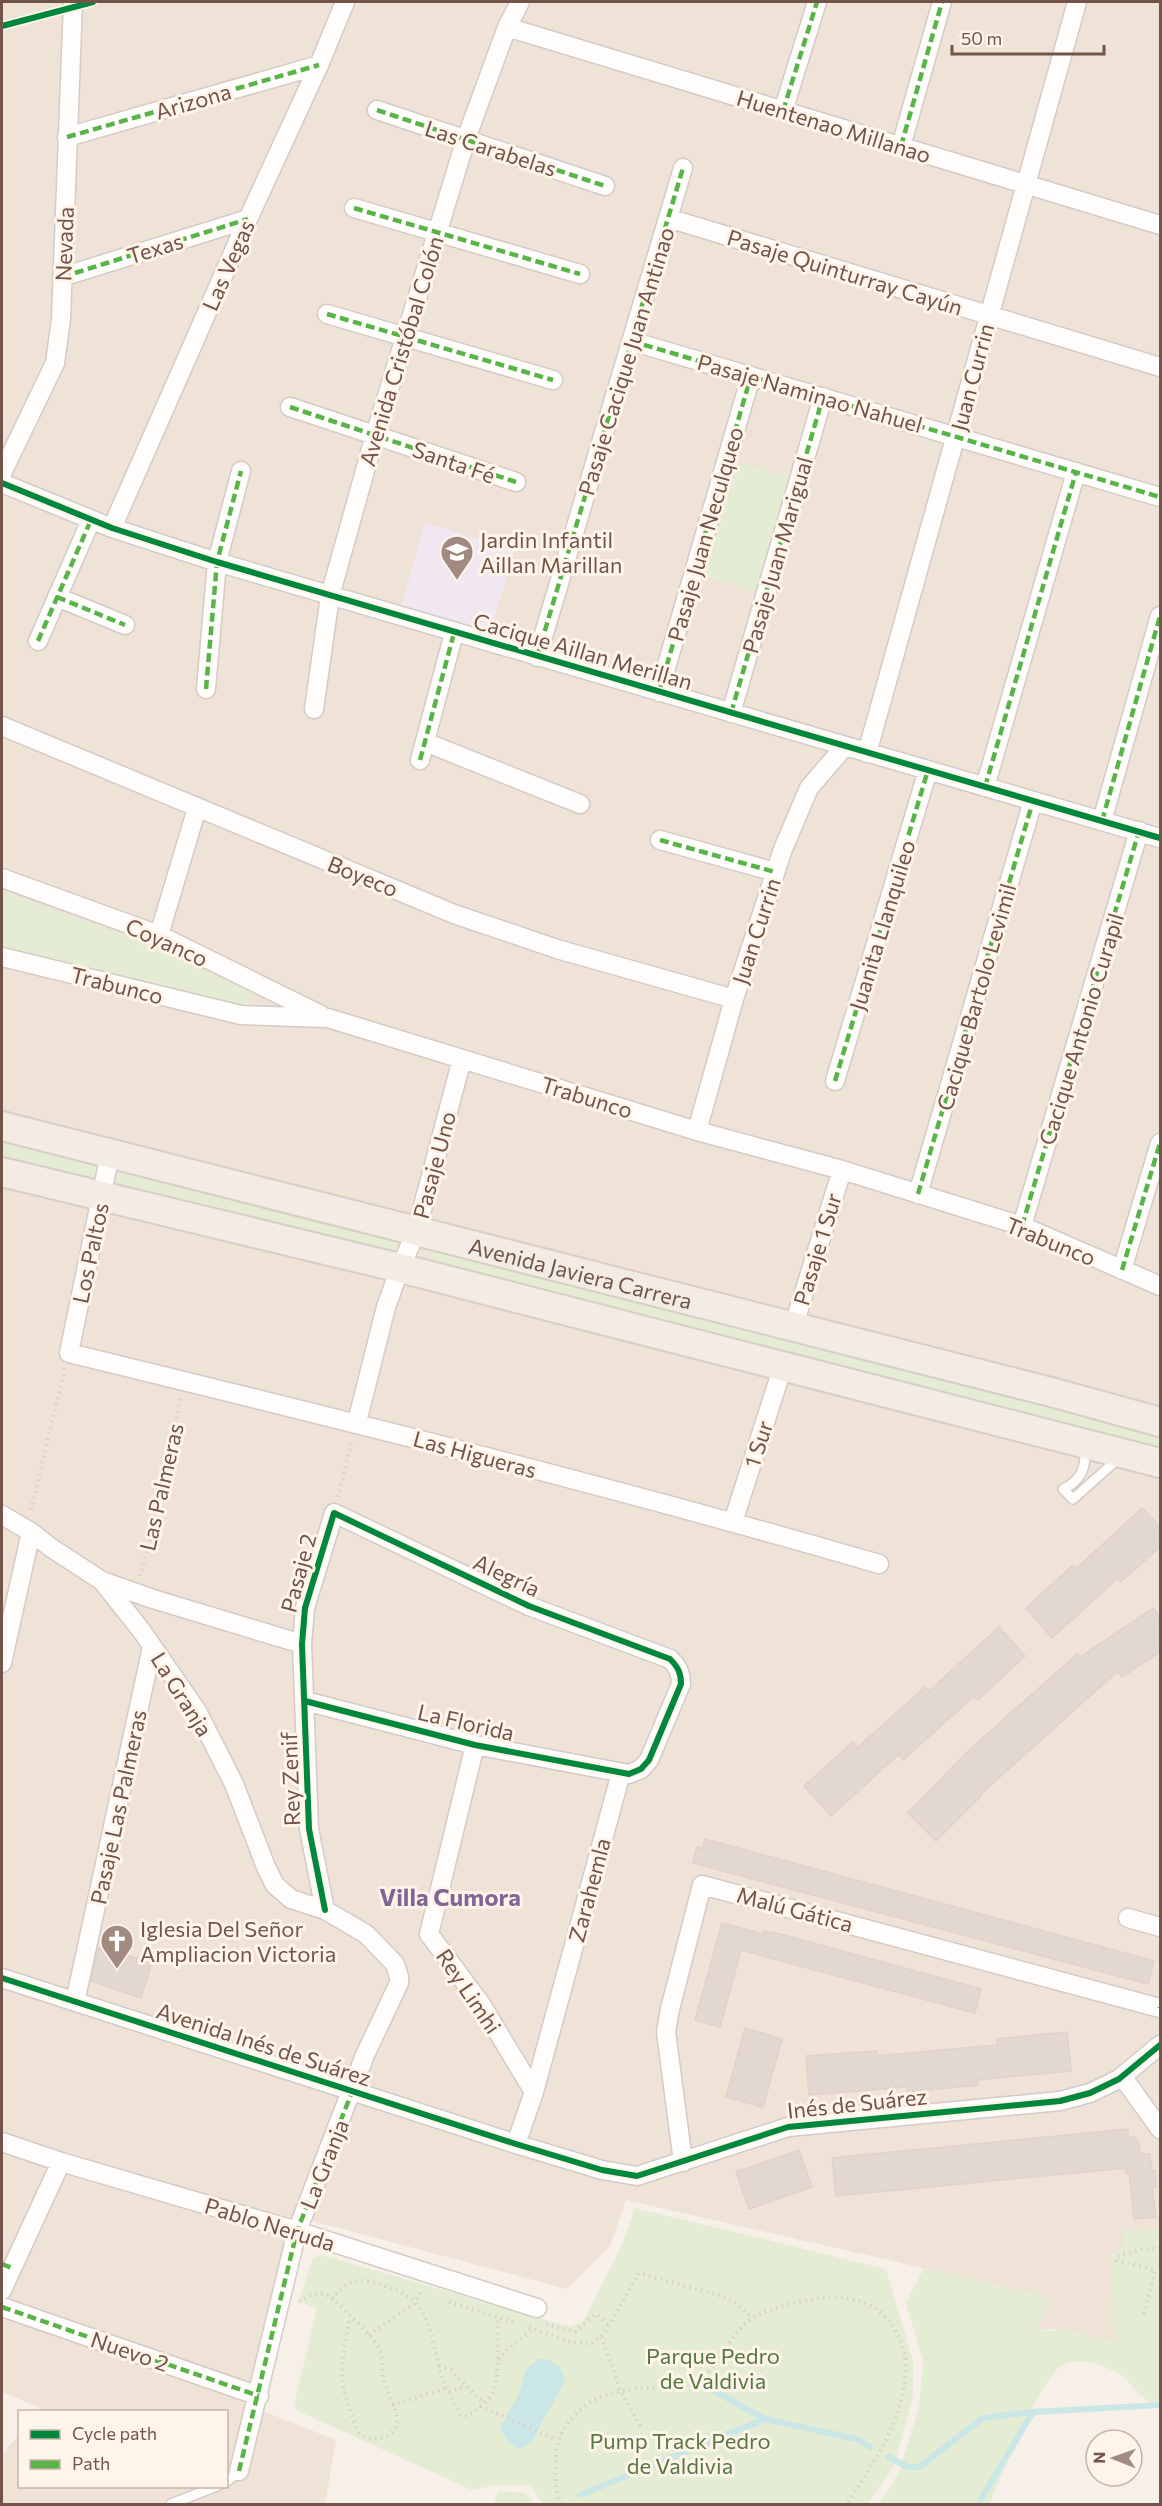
<svg xmlns="http://www.w3.org/2000/svg" width="1162" height="2506" viewBox="0 0 1162 2506" font-family="Commissioner,sans-serif">
  <style>
    .residential { fill: #efe2d6 }
    .education { fill: #f1e7f1 }
    .green { fill: #e4ecd3 }
    .water { fill: #cae6e6 }
    .lines { fill: none; stroke-linecap: round; stroke-linejoin: round }
    .stream { stroke: #cae6e6; stroke-width: 6 }
    .building { fill: #e2d8d1; stroke: #dfd2cb; stroke-width: 1.5 }
    .lane-casing { stroke: #d4cbc6; stroke-width: 12 }
    .street-casing { stroke: #d4cbc6; stroke-width: 21 }
    .primary-casing { stroke: #d8cdc8; stroke-width: 32 }
    .path { stroke: #dad0cc; stroke-width: 4; stroke-dasharray: 1.5 4.5; stroke-linecap: butt }
    .lane { stroke: #fefdfc; stroke-width: 9 }
    .street { stroke: #fefdfc; stroke-width: 18 }
    .primary { stroke: #f2ece4; stroke-width: 28 }
    .quiet { stroke: #59b447; stroke-width: 4.5; stroke-dasharray: 9 4.5; stroke-linecap: butt }
    .cycleway-casing { stroke: #fff4e9; stroke-width: 10 }
    .cycleway { stroke: #00873e; stroke-width: 6 }
    .labels { text-anchor: middle; dominant-baseline: central; stroke-width: 6; stroke-linejoin: round; paint-order: stroke }
    .street-label { font-size: 22px; fill: #735449; stroke: #fff4e9 }
    .poi-label { font-size: 22px; fill: #735449; stroke: #fff4e9; text-anchor: start }
    .park-label { font-size: 22px; fill: #567942; stroke: #fff4e9 }
    .neighbourhood-label { font-size: 24px; font-weight: bold; fill: #826597; stroke: #fff4e9 }
  </style>
  <rect width="100%" height="100%" fill="#f6f0e9"/>
  <path class="residential" d="M2,2h1158v2383l-105,-56 -20,2 15,-34 -424,-97 -16,46 -43,43 -270,-72 -47,189 86,34 -11,64h-323v-49l17,-21 1,52h206v-74l-188,-1 2,-3 -38,-16z"/>
  <path class="education" d="M424,523l91,26 -26,88 -89,-24z"/>
  <path class="green" d="M735,462l57,15 -33,115 -58,-16z
    M2,890l144,54 105,48 -2,14 -247,-59z
    M2,1141l95,26 -5,20 -90,-24z
    M119,1172l281,69 -6,18 -281,-68z
    M435,1247l725,186v18l-729,-183z
    M635,2208l251,61 27,92v35l-19,70 -26,38h-326l-12,-19h-34l-24,5 -174,-79 -4,-7 23,-95 -18,-8 14,-43 9,-3 248,72 13,-5 39,-77z
    M1160,2228v178c-15,-3 -25,-17 -35,-28 -5,-5 -13,-8 -20,-11 -12,-6 -32,-8 -44,-1 -21,13 -60,112 -72,138h-110l19,-29 21,-67 4,-47 -17,-58 18,-35 127,29 -15,34 33,-1 46,12 -5,-87 15,-8 -2,-16z
    M498,2491l27,2 9,11h-40z"/>
  <path class="water" d="M538,2359c14,-1 25,8 27,22l-34,62 -13,6 -8,-5 -10,-16 19,-34 7,-24z"/>
  <g class="lines">
    <path class="stream" d="M716,2392l49,27 91,20 14,8
      M889,2457l19,10h11l64,-49 50,-6
      M580,2495l185,-76
      M978,2504l55,-92 127,-7"/>
  </g>
  <path class="building" d="M1142,1508l19,20v18l-40,36 -3,-4 -66,60 -26,-30 47,-43 4,3z
    M1153,1608l8,11v32l-39,26 -4,-6 -137,123 1,1 -46,46 -28,-28 58,-60 111,-99 3,3z
    M999,1627l26,29 -47,44 -4,-4 -71,64 -4,-6 -68,62 -27,-30 49,-44 4,6 68,-61 4,4z
    M705,1839l449,122 -6,23 -455,-121 4,-16 6,2z
    M722,1923l41,11 1,-3 16,3 201,55 -6,24 -234,-63 -21,77 -25,-7z
    M98,1948l54,14 -11,36 -50,-17z
    M745,2028l37,11 -19,68 -37,-10z
    M1067,2032l4,39 -94,9 1,5 -71,7v-5l-98,8 -3,-39 71,-5v5l120,-11v-6z
    M1128,2129v8h8l1,6h2l1,11h10l2,17 3,-1 1,17 -4,1 4,29 -22,2 -5,-47 -3,1v-5l-290,28 -4,-38z
    M799,2150l13,37 -63,22 -13,-37z"/>
  <g class="lines">
    <g class="lane-casing">
      <path id="lane" d="M1085,1446c1,20 -2,34 -22,43l10,10 47,-42
        M226,2482l13,-11
        M171,2504l46,-18"/>
    </g>
    <g class="street-casing">
      <path id="street" d="M507,27l653,198
        M377,110l228,76
        M783,111l34,-109
        M67,137l252,-72
        M901,146l41,-144
        M354,208l226,66
        M668,218l492,149
        M62,277l186,-58
        M327,314l226,66
        M631,341l529,156
        M290,407l226,75
        M2,473l53,-110 6,-44 12,-317
        M2,483l110,45 105,34 943,276
        M112,528l136,-309 71,-154 26,-63
        M57,597l68,28
        M38,641l53,-121
        M537,657l146,-489
        M206,689l11,-127 24,-91
        M659,692l92,-316
        M314,709l16,-113 45,-161 91,-296 41,-112 13,-25
        M731,713l92,-316
        M2,726l452,188 103,35 177,50
        M425,742l155,62
        M867,753l210,-751
        M420,760l34,-127
        M985,787l91,-315
        M1102,821l58,-205
        M660,840l115,32
        M2,878l157,57 162,80
        M159,935l38,-127
        M2,957l239,58 87,3 369,113 145,39 180,56 138,60
        M835,1081l93,-311
        M697,1131l37,-132 49,-150 26,-61 36,-42
        M110,1154l-41,199c271,66 542,133 810,211
        M918,1194l115,-393
        M1022,1226l117,-395
        M1122,1270l38,-127
        M793,1328l49,-158
        M357,1422l29,-115 14,-39 16,-36 46,-173
        M2,1515l29,17 19,15 52,34 51,18 149,45
        M733,1522l50,-156
        M102,1581l39,49 56,81 37,73 32,83 9,18 16,14 34,11 41,24 29,30 4,13v6l-34,72 -68,176 -58,240
        M2,1663l29,-131
        M305,1701l170,44 154,29 12,-5 8,-9 32,-76c0,-11 -3,-17 -11,-25l-141,-53 -195,-93 -29,95 -3,36 7,185 16,81
        M475,1745l-46,189 52,70 53,88
        M1128,1918l32,9
        M2,1978l514,166 86,26 35,6 151,-49 272,-26 30,-8 29,-14 41,-34
        M75,2002l77,-355
        M1122,2076l38,53
        M2,2142l59,20 236,69 240,77
        M516,2144l18,-52 87,-319
        M683,2162l-17,-130 4,-23 32,-124 458,123
        M2,2290l59,-128
        M2,2307l257,89"/>
    </g>
    <g class="primary-casing">
      <g id="primary">
        <path id="s1" d="M2,1126l1049,266 109,30"/>
        <path d="M2,1172l398,96 760,195"/>
      </g>
    </g>
    <path class="path" d="M338,1497l14,-57
      M31,1510l34,-142
      M140,1576l25,-92 15,-85
      M332,2299c12,-16 23,-22 43,-16 15,4 35,11 44,24 14,19 16,48 23,70 5,13 12,26 18,38 9,2 13,-2 20,-8 4,-4 10,-9 13,-14 7,-13 4,-57 5,-75
      M299,2302c9,-7 19,-11 30,-6 6,3 44,42 48,49 7,10 4,20 6,31 3,14 13,29 14,44 1,16 -23,24 -35,15 -7,-6 -10,-20 -13,-29 -13,-33 -5,-55 1,-89
      M449,2302l65,20
      M1144,2314l11,-44 -38,-9v-5l25,-7 18,-1
      M546,2324l29,8 21,-18 13,11
      M529,2327l42,15 21,2 12,-10 35,-61 86,24 8,4 20,17
      M369,2335l46,-32 6,-14
      M601,2337l20,54 19,35
      M499,2360l8,-10 26,-21
      M439,2366l12,4 32,33
      M449,2392l17,-6
      M392,2405l55,-17
      M480,2406l77,34
      M561,2504c-7,-13 -6,-35 -5,-49 1,-17 8,-29 20,-41 29,-31 77,-25 117,-29 28,-17 34,-51 60,-67 9,-6 20,-9 30,-12 41,-12 90,-17 113,26 6,10 10,24 10,35 -1,51 -33,97 -59,137"/>
    <use href="#lane" class="lane"/>
    <use href="#street" class="street"/>
    <use href="#primary" class="primary"/>
    <path class="quiet" d="M377,110l228,76
      M783,111l34,-109
      M67,137l252,-72
      M901,146l41,-144
      M354,208l226,66
      M62,277l186,-58
      M327,314l226,66
      M631,341l529,156
      M290,407l226,75
      M57,597l68,28
      M38,641l53,-121
      M537,657l146,-489
      M206,689l11,-127 24,-91
      M659,692l92,-316
      M731,713l92,-316
      M420,760l34,-127
      M985,787l91,-315
      M1102,821l58,-205
      M660,840l115,32
      M835,1081l93,-311
      M918,1194l115,-393
      M1022,1226l117,-395
      M1122,1270l38,-127
      M1160,2008v-1
      M2,2264l10,4
      M2,2307l257,89
      M239,2471l58,-240 55,-139"/>
    <g class="cycleway-casing">
      <path id="cycleway" d="M2,26l91,-24
        M2,483l110,45 105,34 943,276
        M305,1701l170,44 154,29 12,-5 8,-9 32,-76c0,-11 -3,-17 -11,-25l-141,-53 -195,-93 -29,95 -3,36 7,185 16,81
        M2,1978l514,166 86,26 35,6 151,-49 272,-26 30,-8 29,-14 41,-34"/>
    </g>
    <use href="#cycleway" class="cycleway"/>
  </g>
  <defs>
    <g id="school-pin" transform="scale(1.725)"><path d="M0 17L-7.5 6A9.5 9.5 0 1 1 7.5 6Z" fill="#a18b81" stroke="#fff4e9"/><path d="M0-5L7-2L0 1L-7-2ZM-4 1L0 2.5L4 1V4Q0 6-4 4Z" fill="#fff"/></g>
    <g id="church-pin" transform="scale(1.725)"><path d="M0 17L-7.5 6A9.5 9.5 0 1 1 7.5 6Z" fill="#a18b81" stroke="#fff4e9"/><path d="M-1.2-6h2.4v3.5h3.3v2.4h-3.3V6h-2.4V-.1h-3.3v-2.4h3.3Z" fill="#fff"/></g>
  </defs>
  <g fill-rule="evenodd">
    <use href="#school-pin" x="457" y="552"/>
    <use href="#church-pin" x="117" y="1941"/>
  </g>
  <g class="labels">
    <g class="street-label">
      <text transform="translate(193 101) rotate(-16)">Arizona</text>
      <text transform="translate(834 126) rotate(17)">Huentenao Millanao</text>
      <text transform="translate(491 148) rotate(18)">Las Carabelas</text>
      <text transform="translate(64 244) rotate(-88)">Nevada</text>
      <text transform="translate(155 248) rotate(-17)">Texas</text>
      <text transform="translate(228 265) rotate(-66)">Las Vegas</text>
      <text transform="translate(845 272) rotate(17)">Pasaje Quinturray Cayún</text>
      <text transform="translate(401 351) rotate(-73)">Avenida Cristóbal Colón</text>
      <text transform="translate(626 361) rotate(-73)">Pasaje Cacique Juan Antinao</text>
      <text transform="translate(972 377) rotate(-75)">Juan Currin</text>
      <text transform="translate(810 393) rotate(16)">Pasaje Naminao Nahuel</text>
      <text transform="translate(454 462) rotate(19)">Santa Fé</text>
      <text transform="translate(705 534) rotate(-74)">Pasaje Juan Neculqueo</text>
      <text transform="translate(777 555) rotate(-74)">Pasaje Juan Marigual</text>
      <text transform="translate(583 651) rotate(16)">Cacique Aillan Merillan</text>
      <text transform="translate(363 876) rotate(22)">Boyeco</text>
      <text transform="translate(882 925) rotate(-73)">Juanita Llanquileo</text>
      <text transform="translate(756 931) rotate(-72)">Juan Currin</text>
      <text transform="translate(167 942) rotate(24)">Coyanco</text>
      <text transform="translate(117 985) rotate(14)">Trabunco</text>
      <text transform="translate(976 997) rotate(-74)">Cacique Bartolo Levimil</text>
      <text transform="translate(1081 1029) rotate(-73)">Cacique Antonio Curapil</text>
      <text transform="translate(587 1097) rotate(17)">Trabunco</text>
      <text transform="translate(434 1165) rotate(-75)">Pasaje Uno</text>
      <text transform="translate(1051 1241) rotate(22)">Trabunco</text>
      <text transform="translate(817 1249) rotate(-73)">Pasaje 1 Sur</text>
      <text transform="translate(90 1253) rotate(-78)">Los Paltos</text>
      <text stroke="none"><textPath href="#s1" startOffset="597">Avenida Javiera Carrera</textPath></text>
      <text transform="translate(758 1444) rotate(-72)">1 Sur</text>
      <text transform="translate(475 1454) rotate(15)">Las Higueras</text>
      <text transform="translate(161 1487) rotate(-77)">Las Palmeras</text>
      <text transform="translate(298 1573) rotate(-75)">Pasaje 2</text>
      <text transform="translate(507 1575) rotate(25)">Alegría</text>
      <text transform="translate(182 1694) rotate(58)">La Granja</text>
      <text transform="translate(466 1722) rotate(13)">La Florida</text>
      <text transform="translate(290 1779) rotate(-92)">Rey Zenif</text>
      <text transform="translate(118 1807) rotate(-78)">Pasaje Las Palmeras</text>
      <text transform="translate(589 1890) rotate(-75)">Zarahemla</text>
      <text transform="translate(795 1909) rotate(15)">Malú Gática</text>
      <text transform="translate(469 1991) rotate(56)">Rey Limhi</text>
      <text transform="translate(264 2044) rotate(18)">Avenida Inés de Suárez</text>
      <text transform="translate(857 2103) rotate(-6)">Inés de Suárez</text>
      <text transform="translate(324 2164) rotate(-68)">La Granja</text>
      <text transform="translate(270 2224) rotate(17)">Pablo Neruda</text>
      <text transform="translate(130 2351) rotate(19)">Nuevo 2</text>
    </g>
    <g class="poi-label">
      <text x="480" y="539">Jardin Infantil<tspan x="480" dy="25">Aillan Marillan</tspan></text>
      <text x="140" y="1928">Iglesia Del Señor<tspan x="140" dy="25">Ampliacion Victoria</tspan></text>
    </g>
    <g class="park-label">
      <text x="713" y="2355">Parque Pedro<tspan x="713" dy="25">de Valdivia</tspan></text>
      <text x="680" y="2440">Pump Track Pedro<tspan x="680" dy="25">de Valdivia</tspan></text>
    </g>
    <g class="neighbourhood-label">
      <text x="450" y="1896">Villa Cumora</text>
    </g>
  </g>
  <rect width="1162" height="2506" fill="none" stroke="#735449" stroke-width="6"/>
  <rect x="18" y="2410" width="210" height="78" fill="#fff4e9" stroke="#c7b4a9" stroke-width="1.5"/>
  <rect x="30" y="2430" width="30" height="9" fill="#00873e" stroke="#c7b4a9" stroke-width="1.5"/>
  <text x="72" y="2440" font-size="18" fill="#735449">Cycle path</text>
  <rect x="30" y="2460" width="30" height="9" fill="#59b447" stroke="#c7b4a9" stroke-width="1.5"/>
  <text x="72" y="2470" font-size="18" fill="#735449">Path</text>
  <g transform="translate(1114 2458) rotate(271)"><circle r="28" fill="#fff4e9" stroke="#c7b4a9" stroke-width="1.5"/>
  <path d="M0-4.5L10 22L0 15L-10 22Z" fill="#a18b81"/>
  <text y="-9" font-size="16" font-weight="bold" text-anchor="middle" fill="#735449">N</text>
  </g>
  <path d="M952 45v9h152v-9" fill="none" stroke="#735449" stroke-width="3"/>
  <text x="961" y="45" font-size="18" fill="#735449" stroke="#fff4e9" stroke-width="4.5" paint-order="stroke">50 m</text>
</svg>
